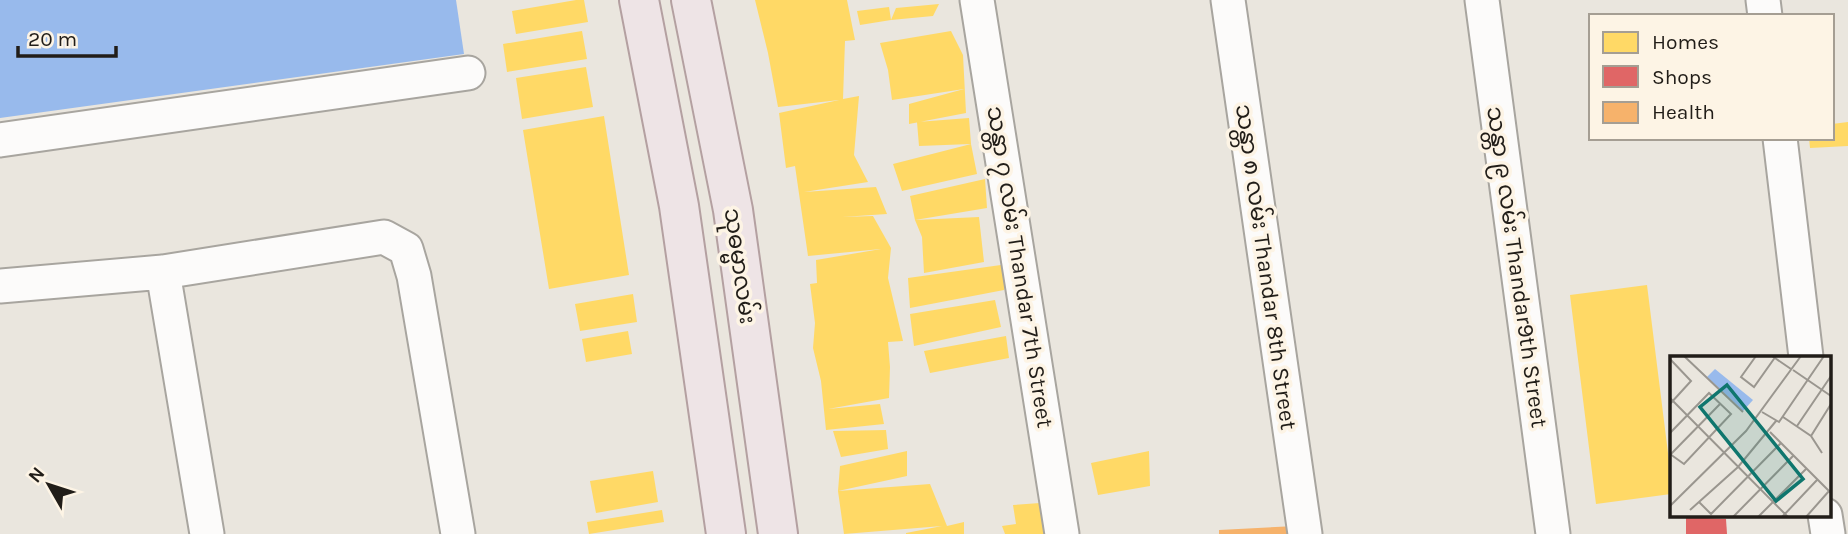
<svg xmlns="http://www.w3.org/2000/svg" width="1848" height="534" viewBox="0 0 1848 534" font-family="Karla,'Noto Sans Myanmar',sans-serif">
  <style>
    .water { fill: #98baec }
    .homes { fill: #ffd966 }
    .shops { fill: #e06666 }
    .health { fill: #f6b26b }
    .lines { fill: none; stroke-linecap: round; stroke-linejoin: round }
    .minor-casing { stroke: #a8a59f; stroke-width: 37 }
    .major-casing { stroke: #b4a0a1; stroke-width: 42 }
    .minor { stroke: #fcfbfa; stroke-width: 33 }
    .major { stroke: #eee4e6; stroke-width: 38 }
    .labels { text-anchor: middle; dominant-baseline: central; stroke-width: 7; stroke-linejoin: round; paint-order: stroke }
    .street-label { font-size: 23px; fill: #211d18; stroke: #fdf4e5 }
    .inset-road { fill: none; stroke: #9a968f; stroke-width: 2 }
    .view { fill: #0f766e; fill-opacity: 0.15; stroke: #0f766e; stroke-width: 3.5 }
    .inset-edge { fill: none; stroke: #211d18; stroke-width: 3.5 }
  </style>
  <rect width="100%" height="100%" fill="#eae6de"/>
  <path class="water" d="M0,0h456l8,54 -464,64z"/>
  <path class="homes" d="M576,0h8l4,22 -72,12 -4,-23z
    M755,0h92l8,40 -10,1 -2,58 16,-3 -5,59 14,27 -64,10 72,-5 11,27 -45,3 31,-1 18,32 -3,30 15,63 -15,1 2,25 -1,31 -61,11 52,-5 4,20 -58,6 -5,-49 -8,-33 2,-25 -5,-39 7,-1 -1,-23 65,-11 -73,7 -13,-90 -9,2 -7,-55 60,-13 -61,7 -10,-54z
    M939,4l-6,12 -42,4 5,-12z
    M889,7l2,13 -31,5 -3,-14z
    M582,31l5,28 -80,13 -4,-28z
    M951,31l12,24 3,58 -57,11v-20l55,-15 -72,11 -4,-30 -8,-27z
    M586,67l7,40 -71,12 -6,-41z
    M604,116l25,159 -80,14 -26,-159z
    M969,118l2,26 6,30 -75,17 -9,-27 78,-20 -52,2 -2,-24z
    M1848,122v24l-38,2 -1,-10h23v-14z
    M985,179l2,29 -72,12 -5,-24z
    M979,217l5,45 -60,11 -2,-36 -7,-17z
    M1008,264l-4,26 -94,18 -2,-30z
    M1647,285l24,192v17l-75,10 -26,-209z
    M633,294l4,28 -57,9 -5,-27z
    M995,300l6,27 -87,19 -4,-32z
    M628,331l4,23 -46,8 -4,-23z
    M1006,336l3,22 -79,15 -6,-22z
    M886,430l2,19 -47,8 -8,-26z
    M907,451v25l-69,15 2,-25z
    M1149,451l1,35 -52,9 -7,-32z
    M653,471l5,31 -62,11 -6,-32z
    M930,484l17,42 17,-4v12h-58v-1l36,-7 -98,8 -6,-43z
    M1040,503l9,16v15h-44l-3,-8 14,-2 -3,-19z
    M662,510l2,12 -75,12 -2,-12z"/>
  <path class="shops" d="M1686,517l40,2 1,15h-41z"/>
  <path class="health" d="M1296,526v8h-77v-4z"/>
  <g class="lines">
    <g class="minor-casing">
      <path id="minor" d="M977,0l85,534
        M1228,0l77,534
        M1482,0l71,534
        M1763,0l2,16
        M1780,138l26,219
        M0,140l468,-67
        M163,272l44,262
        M0,286l163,-14 221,-35 22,12 8,27 44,258
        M1825,515l3,19"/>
    </g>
    <g class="major-casing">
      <path id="major" d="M639,0l40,206 47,328
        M691,0l42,210 45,324"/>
    </g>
    <use href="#minor" class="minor"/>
    <use href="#major" class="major"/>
  </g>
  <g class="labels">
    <g class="street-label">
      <text transform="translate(740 266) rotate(82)">သုဓမ္မာလမ်း</text>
      <text transform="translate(1020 267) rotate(81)">သန္တာ ၇ လမ်း Thandar 7th Street</text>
      <text transform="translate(1266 267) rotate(82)">သန္တာ ၈ လမ်း Thandar 8th Street</text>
      <text transform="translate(1517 267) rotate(82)">သန္တာ ၉ လမ်း Thandar9th Street</text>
    </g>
  </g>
  <g transform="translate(1670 356)">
    <rect width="161" height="161" fill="#eae6de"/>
    <path d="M45,13l38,31 -10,11 -36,-34z" fill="#98baec"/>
    <path class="inset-road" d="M14,0l59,56M86,0l-15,21 13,10 22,-31M102,0l19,13M0,3l21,22 -21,23M123,14l38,26M0,42l118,119M92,56l17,10 45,-66M113,61l28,19 11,17M127,70l34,-50M100,76l61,61M0,77l39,-40 22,21 -47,50 -14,-10M141,80l20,-32M1,98l49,-50M29,146l12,12 70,-71M0,150l76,-75 55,-75M20,154l48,-43 38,-46M63,161l60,-61M88,161l48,-48M112,161l35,-37M136,161l23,-26"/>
    <path class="view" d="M57,29l76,94 -27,22 -76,-94z"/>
    <rect width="161" height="161" class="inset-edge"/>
  </g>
  <rect x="1589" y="14" width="245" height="126" fill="#fdf4e5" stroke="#a59e93" stroke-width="2"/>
  <rect x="1603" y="32" width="35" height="21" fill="#ffd966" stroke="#a59e93" stroke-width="2"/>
  <text x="1652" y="49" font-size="21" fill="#211d18">Homes</text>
  <rect x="1603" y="66" width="35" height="21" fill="#e06666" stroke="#a59e93" stroke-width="2"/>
  <text x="1652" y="84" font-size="21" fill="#211d18">Shops</text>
  <rect x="1603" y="102" width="35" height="21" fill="#f6b26b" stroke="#a59e93" stroke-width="2"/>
  <text x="1652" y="119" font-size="21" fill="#211d18">Health</text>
  <g transform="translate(49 485) rotate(309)" stroke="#fdf4e5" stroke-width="5" paint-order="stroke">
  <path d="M0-5L12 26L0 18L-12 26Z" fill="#211d18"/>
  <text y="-10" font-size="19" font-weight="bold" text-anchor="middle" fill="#211d18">N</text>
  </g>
  <path d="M18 46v10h98v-10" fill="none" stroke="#211d18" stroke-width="3.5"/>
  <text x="28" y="46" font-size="21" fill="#211d18" stroke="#fdf4e5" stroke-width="5" paint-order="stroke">20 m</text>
</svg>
